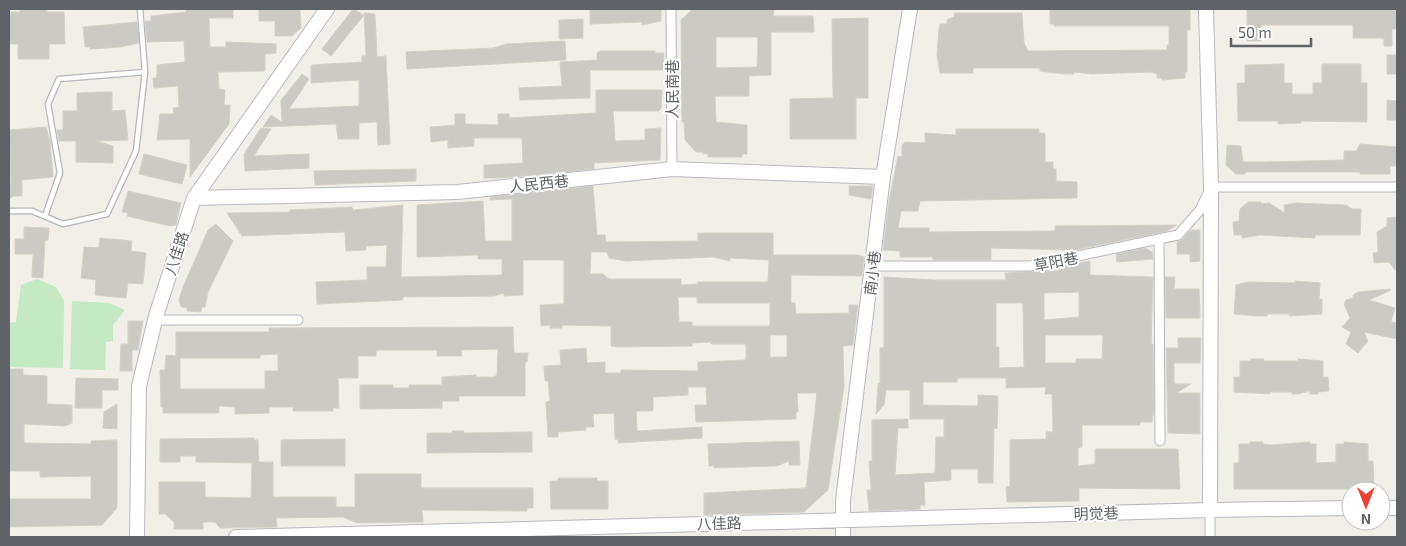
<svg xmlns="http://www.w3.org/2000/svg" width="1406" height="546" viewBox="0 0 1406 546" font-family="'Exo 2','Noto Sans SC',sans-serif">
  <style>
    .green { fill: #c5e8c5 }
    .building { fill: #cccac5; stroke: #d6d1c6; fill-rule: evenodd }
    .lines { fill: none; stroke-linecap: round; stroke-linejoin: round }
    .lane-casing { stroke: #b5b8bc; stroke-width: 7 }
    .street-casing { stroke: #b5b8bc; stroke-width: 11 }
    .secondary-casing { stroke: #b6babf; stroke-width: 16 }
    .lane { stroke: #fff; stroke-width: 4.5 }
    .street { stroke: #fff; stroke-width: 9 }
    .secondary { stroke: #fff; stroke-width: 14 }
    .labels { text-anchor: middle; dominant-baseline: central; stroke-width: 4; stroke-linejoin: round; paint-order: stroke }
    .street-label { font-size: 15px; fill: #5f6368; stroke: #fff }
  </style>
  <rect width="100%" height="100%" fill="#f1efe8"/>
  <path class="green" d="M37,279l19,8 8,14 -1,67 -54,-1v-44l7,-1 5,-37z
    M72,301l37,2 16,7 -12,15v16l-7,1 -1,28 -35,-1z"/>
  <path class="building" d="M20,9h27v3h17l1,32h-16v15h-31v-15h-9v-32h11z
    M186,9h47v9h-24l1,29h16v-5l50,2v9l-11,1v17l-47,1 1,17 6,1 -1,15h6l-1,19 -39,53v-38l-33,1 3,-26h14l-1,-6 6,-1 -1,-21 -24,2 -1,-10h3l1,-4v-9l28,-3 -1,-21 -37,1 -2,-21h6v-5l35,-4z
    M259,9h41l1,19 -9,8h-17v-15h-16z
    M353,9l11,6 -33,41 -9,-7z
    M590,9h71v12l-19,4v-3l-52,2z
    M693,9h81l-1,7h40l1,16h-43v43l-22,1v20h-34l1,26 31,3v29h-5v3h-34v-3h-5v-2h-7l-11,-12 -1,-18h-2l-1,-102zM716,37h42l-1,30 -41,1z
    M1050,9h140v21h-3v42h-2v6l-23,2v-2h-5v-4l-6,-2 -59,2 -18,-2v2h-10l-24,-3v-3h-67v5h-33l-3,-19 2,-25 1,-5h6l2,-5 6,-2v-4h68l2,30 4,8 139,-1v-5h2v-19h-115v-2h-4z
    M1247,9h150v20h-5v17h-8v-8h-31v-13h-92v16h-14z
    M364,13l11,1 2,43 9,-1 4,88 -12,1 -1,-23 -18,1v16h-21l-2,-15 -73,3 8,-12 11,7 -1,-22 21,-26 7,5 -20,30 70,-3v-26l-48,3v-18l51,-3v-6h4z
    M868,18v80h-12v41h-66v-40l43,-1 -1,-79z
    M583,19v19l-24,1v-19z
    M137,22l2,21 -18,4 -31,2v-2h-5l-2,-20z
    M565,41l1,19 -159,9 -1,-17 88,-4 12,-4z
    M600,51h55v2h9l-1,17h-73v28l-70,2 -1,-12 43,-2 -2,-24 37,-2v-7z
    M1387,55h10v19h-10z
    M1284,64v19h8v11h21v-11h9v-19h39v19h6v39l-66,-1v2l-23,1v-3h-40l-1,-38h8v-18z
    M596,90h66l-1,18 -2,3h-46l2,30 30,-1v-11l16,-1 -1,32 -66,3v6l-92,9h-18v-13l39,-2 -1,-25h-48v8l-26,2v-8l-17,2 -1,-15 25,-2v-11h10v10l33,1v-11h11v4l87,-5z
    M101,92h11v19l13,-1 3,30 -32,1 17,5v17l-37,-1v-21h-17l-2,-11h6v-19h14v-18z
    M1387,100l10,1v19h-10z
    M46,127l4,14 3,36 -31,3v16h-8l-5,3v-15h2l-2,-54z
    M261,128l10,1 -17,27 55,-2v14l-64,3 -1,-17z
    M956,129h83v4h6v29h8v7h3v12l21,1v16l-157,3 -2,10h-17l-3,17h31v4l126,-1v-5l122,-1 -10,6 -92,19 -84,-2v12h-58v-3h-33v-6l-17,-1 6,-49 9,-45 4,1v-12l3,-3 20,1v-10l31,2z
    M1360,144l37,3v19h-7v8h-30v-2h-115v2h-9l-10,-9 1,-20 14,1 2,16h22l79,-2v-9h12z
    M144,154l43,11 -5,19 -43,-10z
    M416,169v12l-101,4 -1,-14z
    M593,186l4,49h8l1,7 92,-1v-8h75v22h85l6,2 -2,19 -71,-1v28h4l1,11 53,-1v-8h9l-5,40 -10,1 1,41 -16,103 -24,22 -100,3v-22l102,-5 11,-95h-20l1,19h-2v7l-100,3 -1,-17h12l-1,-18h-18v8l-35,2v14h-17l1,20 65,-4v11l-84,5v-4l-3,1 -1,-27 -21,1 1,13h-8v3l-28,2v5h-10l-2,-35 4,-1 -2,-20h-3l-1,-15 17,-1 -1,-15 26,-2 1,15 18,-1v11h16v-3l77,1v-9l48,-2v-16h-35v-2l-19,1v3l-75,1 -6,-1v-20l-49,-1v3h-12v-3l-9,1 -1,-21 24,-1v-44h-41v35l-19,1v-3l-10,3 -91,1v3l-86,4 -1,-22 51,-2v-13h19l1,-22 -21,1v4l-20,1 -1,-19 -103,4 -15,-23 63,-1v-2l62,-3 1,3 50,-5 -2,72 101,-2v-16h-24v-4l-61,2v-52l66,-4 2,40h27v-42l-23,1 2,-3zM591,252h16l2,6 17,3 87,-4 17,4v-3l39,2 -1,22h-70v2l-17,1v-6h-72l-6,-5h-13zM678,297h19v6h73v23h-78v-4h-13zM770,335h17v22h-17z
    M849,186h24l-2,13 -22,-4z
    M128,191l53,12 -5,22 -6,1 -43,-10 1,-3 -6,-1z
    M1248,202h13v2l8,-1 16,10 -1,-8 12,-2 50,2 6,4h9l-1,26h-45v3l-55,-3 -18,3v-3h-8l-1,-13 6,-1 1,-12z
    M1397,217v43l-2,10 -6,-8 -15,1 -1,-10 5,-1 -1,-20 10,-6v-8z
    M216,224l17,17 -25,51 -3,15h-3l-1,5 -14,-1v-3l-6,-1 -2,-7 4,-13 25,-57z
    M24,227l25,1 -1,12h-3l-2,38 -11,-1 1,-23h-18v-15h9z
    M1191,230h9v31l-10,1v-8h-13v-12l5,-2z
    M100,238l32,3 -1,10 15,2 -3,31 -15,-1 -2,15 -31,-3 1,-15 -15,-2 3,-31 15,1z
    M1145,248l7,4 1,7 -36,3 -1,-8z
    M1090,261v14l63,2 -2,67h2l1,64 -2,14h-12v3h-58v22l-4,1v18l17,-2v-15h83l2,40 -101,-1v13l-72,1 -1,-15 4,-1v-46l36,-1v-7h7l-1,-38h-7l1,-7 -40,1v-10h-49v4h-34v23l55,1v-11l20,1 -1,33 -3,-1 -1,55h-15v-14h-27v11l-27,2 1,23h-5v4l-51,2 -2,-21h4l-2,-29h3v-41l36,-1v9h-10l-3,47 40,-2 1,-36h8v-18h-34v-29h-24l-2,15 -8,9 2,-30 2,-1v-35h4v-71l51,3h71l-1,-7 54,-3 -1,-3zM1079,292v25l-35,3v-27zM996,303h27l1,64 -25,1v-21h-3zM1045,335h58l-1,24h-26v4h-31z
    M1165,277h10l-1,12h25l1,29h-34z
    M1295,281l25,2 -1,16h3v15l-33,2v-2h-22v2h-11l-22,-2 2,-29 12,-3 47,1z
    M1390,289l1,1 -22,10 26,8 -4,14 6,1v16l-33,-7 4,9 -10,12 -12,-9 5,-12 -9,-5 8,-9 -6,-14 2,-4 7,-2v-3l5,-3z
    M128,321h15l-5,29h-6v21h-12l1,-27h7z
    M513,327l1,26h14l-1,9h-2v34h-66v5h-17v7l-82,1v-24h33v3h16v-3h33v-8l34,-2v2h18l3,-2 1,-26 -37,1 1,6h-25v-6h-61v6h-18v22h-20l1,30h-6v3h-40v-4h-24v6l-34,1v-7l-16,-1v7h-56v-6h-2l-1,-37h5l1,-15 10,1v-24h93v-4zM278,354v17h-13v18h-85v-31h80v-3z
    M1178,338h23l-1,25h-26v21h17l-15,9h24v41l-32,-1 -2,-85h12z
    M1251,359h13v2h34v-2l25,2v16h5l1,14 -11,1v2h-8v-3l-12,3h-6v-2h-22v2l-36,-2v-15h6v-16h11z
    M9,369h14v6l24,1v28l25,1v18l-7,3 -41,-2v19l67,1v-3l26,-1v68l-15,17 -93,2v-28h82v-23l-51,1v-6h-31z
    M76,378l42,1v11h-16v18h-27z
    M117,404v25l-14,-1 1,-16z
    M452,431h12v2l68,-1v20l-105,1v-20h25z
    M254,438v2h4l1,22h14v35h63v10h19v-33h66v14h112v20h-6v3h-11l-94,-1 1,12 -66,1 -14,-6 -67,1 1,9 -57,1 -5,-6h-12v7h-29v-7l-9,-8h-6v-32h46v15l46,1 1,-35 -56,-1v-6h-16v6h-20v-23z
    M345,439v27h-64v-26z
    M799,441l1,24h-11v-4l-12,5 -63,2v-2h-5l-1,-22z
    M1250,442h13v2l7,1 40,-3 -1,2h7v19l20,-1v-18h8v-2l24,2v17h5l1,28h-140v-26h5v-19h11z
    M558,478h39v3h11v28h-57l-1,-28h8z"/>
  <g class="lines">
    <g class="lane-casing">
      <path id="lane" d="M9,211h23l31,13 44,-10 29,-63 9,-79 -5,-63
        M45,216l15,-43 -12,-69 11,-25 86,-7"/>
    </g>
    <g class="street-casing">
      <path id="street" d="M671,9l1,160
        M1159,239l1,202
        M872,266h158l148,-31 22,-25 11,-23h186
        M155,320h143
        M1210,537v-27"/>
    </g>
    <g class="secondary-casing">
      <path id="secondary" d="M1206,9l5,178 -1,323
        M194,198l264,-6 214,-23 211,8
        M1381,508h16
        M137,537l2,-151 17,-70 38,-118 133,-189
        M236,537l974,-27 141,-2
        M843,537v-37l40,-323 27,-168"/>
    </g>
    <use href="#lane" class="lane"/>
    <use href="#street" class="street"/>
    <use href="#secondary" class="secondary"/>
  </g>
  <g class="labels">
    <g class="street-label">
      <text transform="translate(672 89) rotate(-90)">人民南巷</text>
      <text transform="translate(539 183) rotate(-6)">人民西巷</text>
      <text transform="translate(176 253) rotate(-72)">八佳路</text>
      <text transform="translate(1056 261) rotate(-11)">草阳巷</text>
      <text transform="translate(872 273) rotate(-83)">南小巷</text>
      <text transform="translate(1096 513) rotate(-2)">明觉巷</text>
      <text transform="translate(719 523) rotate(-2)">八佳路</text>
    </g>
  </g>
  <rect width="1406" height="546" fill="none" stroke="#5f6368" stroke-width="20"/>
  <g transform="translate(1366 506) rotate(180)"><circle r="24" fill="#ffffff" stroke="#bfc1c3"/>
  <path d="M0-4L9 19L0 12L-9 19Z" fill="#ea4335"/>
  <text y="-8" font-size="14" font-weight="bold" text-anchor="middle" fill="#5f6368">N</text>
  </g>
  <path d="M1231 38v8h80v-8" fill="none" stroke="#5f6368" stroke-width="2.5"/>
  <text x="1238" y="38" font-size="15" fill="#5f6368" stroke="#ffffff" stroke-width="4" paint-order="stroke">50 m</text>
</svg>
